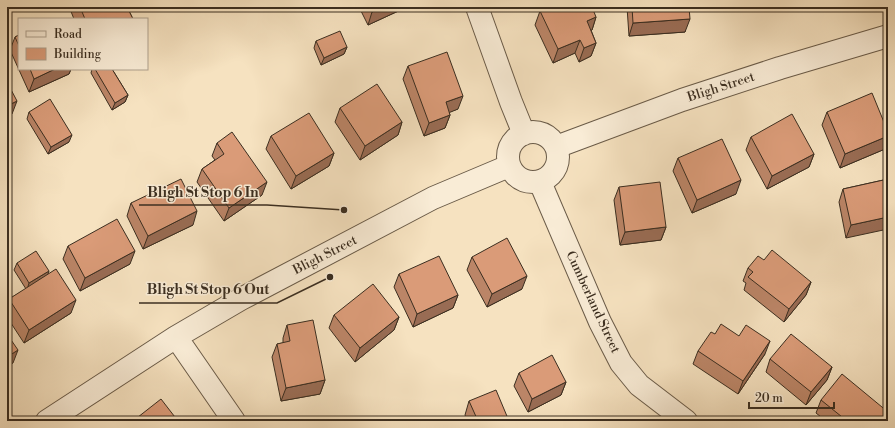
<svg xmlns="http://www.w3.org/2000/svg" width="895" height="428" viewBox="0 0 895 428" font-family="'Libre Bodoni',serif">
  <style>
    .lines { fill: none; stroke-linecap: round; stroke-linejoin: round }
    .minor-casing { stroke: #6a5b48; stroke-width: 24 }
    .minor { stroke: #f9ecd6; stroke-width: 22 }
    .wall { fill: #bb8567; stroke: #3b2e20 }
    .shaded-wall { fill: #996c54; stroke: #3b2e20 }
    .building { fill: #da9b78; stroke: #3b2e20 }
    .labels { text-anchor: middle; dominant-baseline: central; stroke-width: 3; stroke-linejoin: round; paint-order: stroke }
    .street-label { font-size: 13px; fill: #3b2e20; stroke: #f9ecd6 }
    .leader { fill: none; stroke: #3b2e20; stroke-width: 1.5 }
    .callout-dot { fill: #3b2e20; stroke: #f9ecd6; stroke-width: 1.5 }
    .callout-label { font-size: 14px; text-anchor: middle; font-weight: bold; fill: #3b2e20; stroke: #f9ecd6; stroke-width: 3; stroke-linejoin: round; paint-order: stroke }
  </style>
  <rect width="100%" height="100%" fill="#f6e2c0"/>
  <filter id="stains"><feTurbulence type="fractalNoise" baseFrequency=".005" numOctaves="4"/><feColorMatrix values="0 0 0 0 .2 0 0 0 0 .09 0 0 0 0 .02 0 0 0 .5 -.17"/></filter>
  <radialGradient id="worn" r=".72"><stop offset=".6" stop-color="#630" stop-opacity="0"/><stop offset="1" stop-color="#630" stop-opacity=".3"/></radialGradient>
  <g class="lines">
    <g class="minor-casing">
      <path id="minor" d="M477,7l34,95 13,32
        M508 157a25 25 0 1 1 50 0a25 25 0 1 1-50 0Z
        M556,147l126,-47 98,-32 108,-32
        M540,182l60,140 21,41 18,22 47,36
        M176,337l58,84
        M47,421l129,-84 65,-38 192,-101 76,-32"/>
    </g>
    <use href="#minor" class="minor"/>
  </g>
  <path class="wall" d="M70,7h57l6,12h-59l-4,-10z
    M359,7h48l-39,18z
    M627,7h62l-4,25 -56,4z
    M540,11l56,6 -4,13h-1l5,13 -5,13 -12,6 -4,-9 -22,10 -18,-38z
    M19,35v34h52l-2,5 -40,18 -19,-42 5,-13z
    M316,41l31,6 -3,7 -23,11 -7,-17z
    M408,66l50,43 -9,3 1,3 -5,13 -21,8 -21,-57z
    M92,69h20l16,26 -3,7 -13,8 -21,-37z
    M340,108l62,14 -4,13 -38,25 -25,-38z
    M29,112l40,30 -21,12 -21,-35z
    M827,112l61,20v8l-3,9 -45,19 -18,-43z
    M271,136l63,17 -5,13 -38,23 -25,-40z
    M751,137l63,17 -5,13 -42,22 -21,-39z
    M217,143l45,52 -38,26 -27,-39 5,-13 13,-9 -3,-4z
    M678,158l58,36 -44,19 -19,-42z
    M888,179l-42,59 -7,-36 4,-13z
    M619,187l47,40 -5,13 -41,5 -6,-45z
    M131,203l62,22 -50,24 -16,-33z
    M68,246l62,18 -50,27 -17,-32z
    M472,257l50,32 -35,18 -20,-37z
    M17,263l31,11 23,39 -47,30 -17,-26v-12l2,-6 17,-10 -12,-19z
    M748,268l63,14 -5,13 -22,27 -40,-32 2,-7 -3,-2z
    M399,274l59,21 -5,13 -40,19 -19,-40z
    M334,315l65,2 -5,13 -39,32 -26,-34z
    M287,325l38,55 -5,14 -39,7 -9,-44 5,-13 6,-1v-5z
    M715,334l50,20 -27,40 -45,-30 5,-13z
    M770,359l62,8 -5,13 -21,25 -40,-33z
    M519,373l47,9 -5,13 -33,17 -14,-26z
    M821,400l67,12v3l-2,6h-60l-10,-8z
    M469,401l40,20h-42l-2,-6z"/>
  <path class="shaded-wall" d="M148,7h6l-7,3z
    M383,7h24l-39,18 4,-13z
    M596,17l-4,13 -10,5 5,-14z
    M690,19l-5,13 -56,4 4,-13z
    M580,40l-5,13 -22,10 5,-14z
    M596,43l-5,13 -12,6 5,-14z
    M347,47l-3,7 -23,11 3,-7z
    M55,69h16l-2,5 -40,18 5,-13z
    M128,95l-3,7 -13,8 3,-7z
    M463,96l-5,13 -17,7 5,-14z
    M17,101l-5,13 -5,2v-10z
    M450,115l-5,13 -21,8 5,-13z
    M402,122l-4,13 -38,25 5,-14z
    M72,135l-3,7 -21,12 3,-7z
    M888,136v4l-3,9 -45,19 5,-14z
    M334,153l-5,13 -38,23 5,-13z
    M814,154l-5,13 -42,22 5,-13z
    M741,180l-5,14 -44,19 5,-13z
    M267,182l-5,13 -38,26 5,-13z
    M197,211l-4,14 -50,24 5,-13z
    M888,217v12l-42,9 5,-13z
    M666,227l-5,13 -41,5 5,-13z
    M135,251l-5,13 -50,27 5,-13z
    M49,271l-2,7 -20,12 2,-7z
    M527,276l-5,13 -35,18 5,-13z
    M811,282l-5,13 -22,27 5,-13z
    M458,295l-5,13 -40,19 4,-13z
    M76,300l-5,13 -47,30 5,-13z
    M399,317l-5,13 -39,32 5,-14z
    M770,341l-5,13 -27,40 5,-13z
    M18,350l-5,13 -6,4v-10z
    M832,367l-5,13 -21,25 5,-13z
    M325,380l-5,14 -39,7 5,-13z
    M566,382l-5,13 -33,17 4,-13z
    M888,413l-2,8h-4z"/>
  <path class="building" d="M80,7h47l6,12h-48z
    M370,7h13l-11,5z
    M550,7h42l4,10 -9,4 9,22 -12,5 -4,-8 -22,9 -18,-38z
    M632,7h57l1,12 -57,4z
    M340,31l7,16 -23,11 -8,-17z
    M19,35v11l-4,-9z
    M447,52l16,44 -17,6 4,13 -21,8 -21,-57z
    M30,69h25l-21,10z
    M95,69h17l16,26 -13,8z
    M7,82l10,19 -10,5z
    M377,84l25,38 -37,24 -25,-38z
    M872,93l16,39v4l-43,18 -18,-42z
    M50,99l22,36 -21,12 -22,-35z
    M309,113l25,40 -38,23 -25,-40z
    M792,114l22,40 -42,22 -21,-39z
    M232,132l35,50 -38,26 -27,-39 22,-15 -7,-11z
    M722,139l19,41 -44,20 -19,-42z
    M181,179l16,32 -49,25 -17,-33z
    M888,179v38l-37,8 -8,-36z
    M660,182l6,45 -41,5 -6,-45z
    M117,219l18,32 -50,27 -17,-32z
    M507,238l20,38 -35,18 -20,-37z
    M772,250l39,32 -22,27 -41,-32 5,-5 -5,-4 10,-12 6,4z
    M36,251l13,20 -20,12 -12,-20z
    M439,256l19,39 -41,19 -18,-40z
    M56,269l20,31 -47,30 -20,-31z
    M373,284l26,33 -39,31 -26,-33z
    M313,320l12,60 -39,8 -9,-44 13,-3 -3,-16z
    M721,324l18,12 7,-11 24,16 -27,40 -45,-30 13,-19 4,2z
    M7,334l11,16 -11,7z
    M791,334l41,33 -21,25 -41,-33z
    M552,355l14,27 -34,17 -13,-26z
    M842,374l46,38v1l-6,8h-35l-26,-21z
    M496,390l13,31h-31l-9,-20z
    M161,399l17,22h-45z"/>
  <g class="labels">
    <g class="street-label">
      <text transform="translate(721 87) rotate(-18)">Bligh Street</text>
      <text transform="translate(325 255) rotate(-27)">Bligh Street</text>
      <text transform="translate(593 302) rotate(65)">Cumberland Street</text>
    </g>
  </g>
  <path class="leader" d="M344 210L267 205H139M330 277L277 303H139"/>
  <g class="callout-dot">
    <circle cx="344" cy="210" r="4"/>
    <circle cx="330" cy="277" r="4"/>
  </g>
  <g class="callout-label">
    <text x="203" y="197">Bligh St Stop 6 In</text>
    <text x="208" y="294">Bligh St Stop 6 Out</text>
  </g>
  <rect width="895" height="428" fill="none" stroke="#f6e2c0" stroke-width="24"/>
  <rect x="8" y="8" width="879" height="412" fill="none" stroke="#3b2e20" stroke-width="2"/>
  <rect x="12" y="12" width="871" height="404" fill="none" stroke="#3b2e20"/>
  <rect x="18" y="18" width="130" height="52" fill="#f9ecd6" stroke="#ada08d"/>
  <rect x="26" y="31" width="20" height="6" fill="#f9ecd6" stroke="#ada08d"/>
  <text x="54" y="38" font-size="12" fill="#3b2e20">Road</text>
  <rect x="26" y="48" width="20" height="12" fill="#da9b78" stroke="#ada08d"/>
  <text x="54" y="58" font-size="12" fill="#3b2e20">Building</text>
  <path d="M749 402v6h85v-6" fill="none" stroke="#3b2e20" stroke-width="2"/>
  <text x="755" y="402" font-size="12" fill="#3b2e20" stroke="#f9ecd6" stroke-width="3" paint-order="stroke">20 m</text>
  <rect width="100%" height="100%" filter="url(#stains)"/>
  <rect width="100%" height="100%" fill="url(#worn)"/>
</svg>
